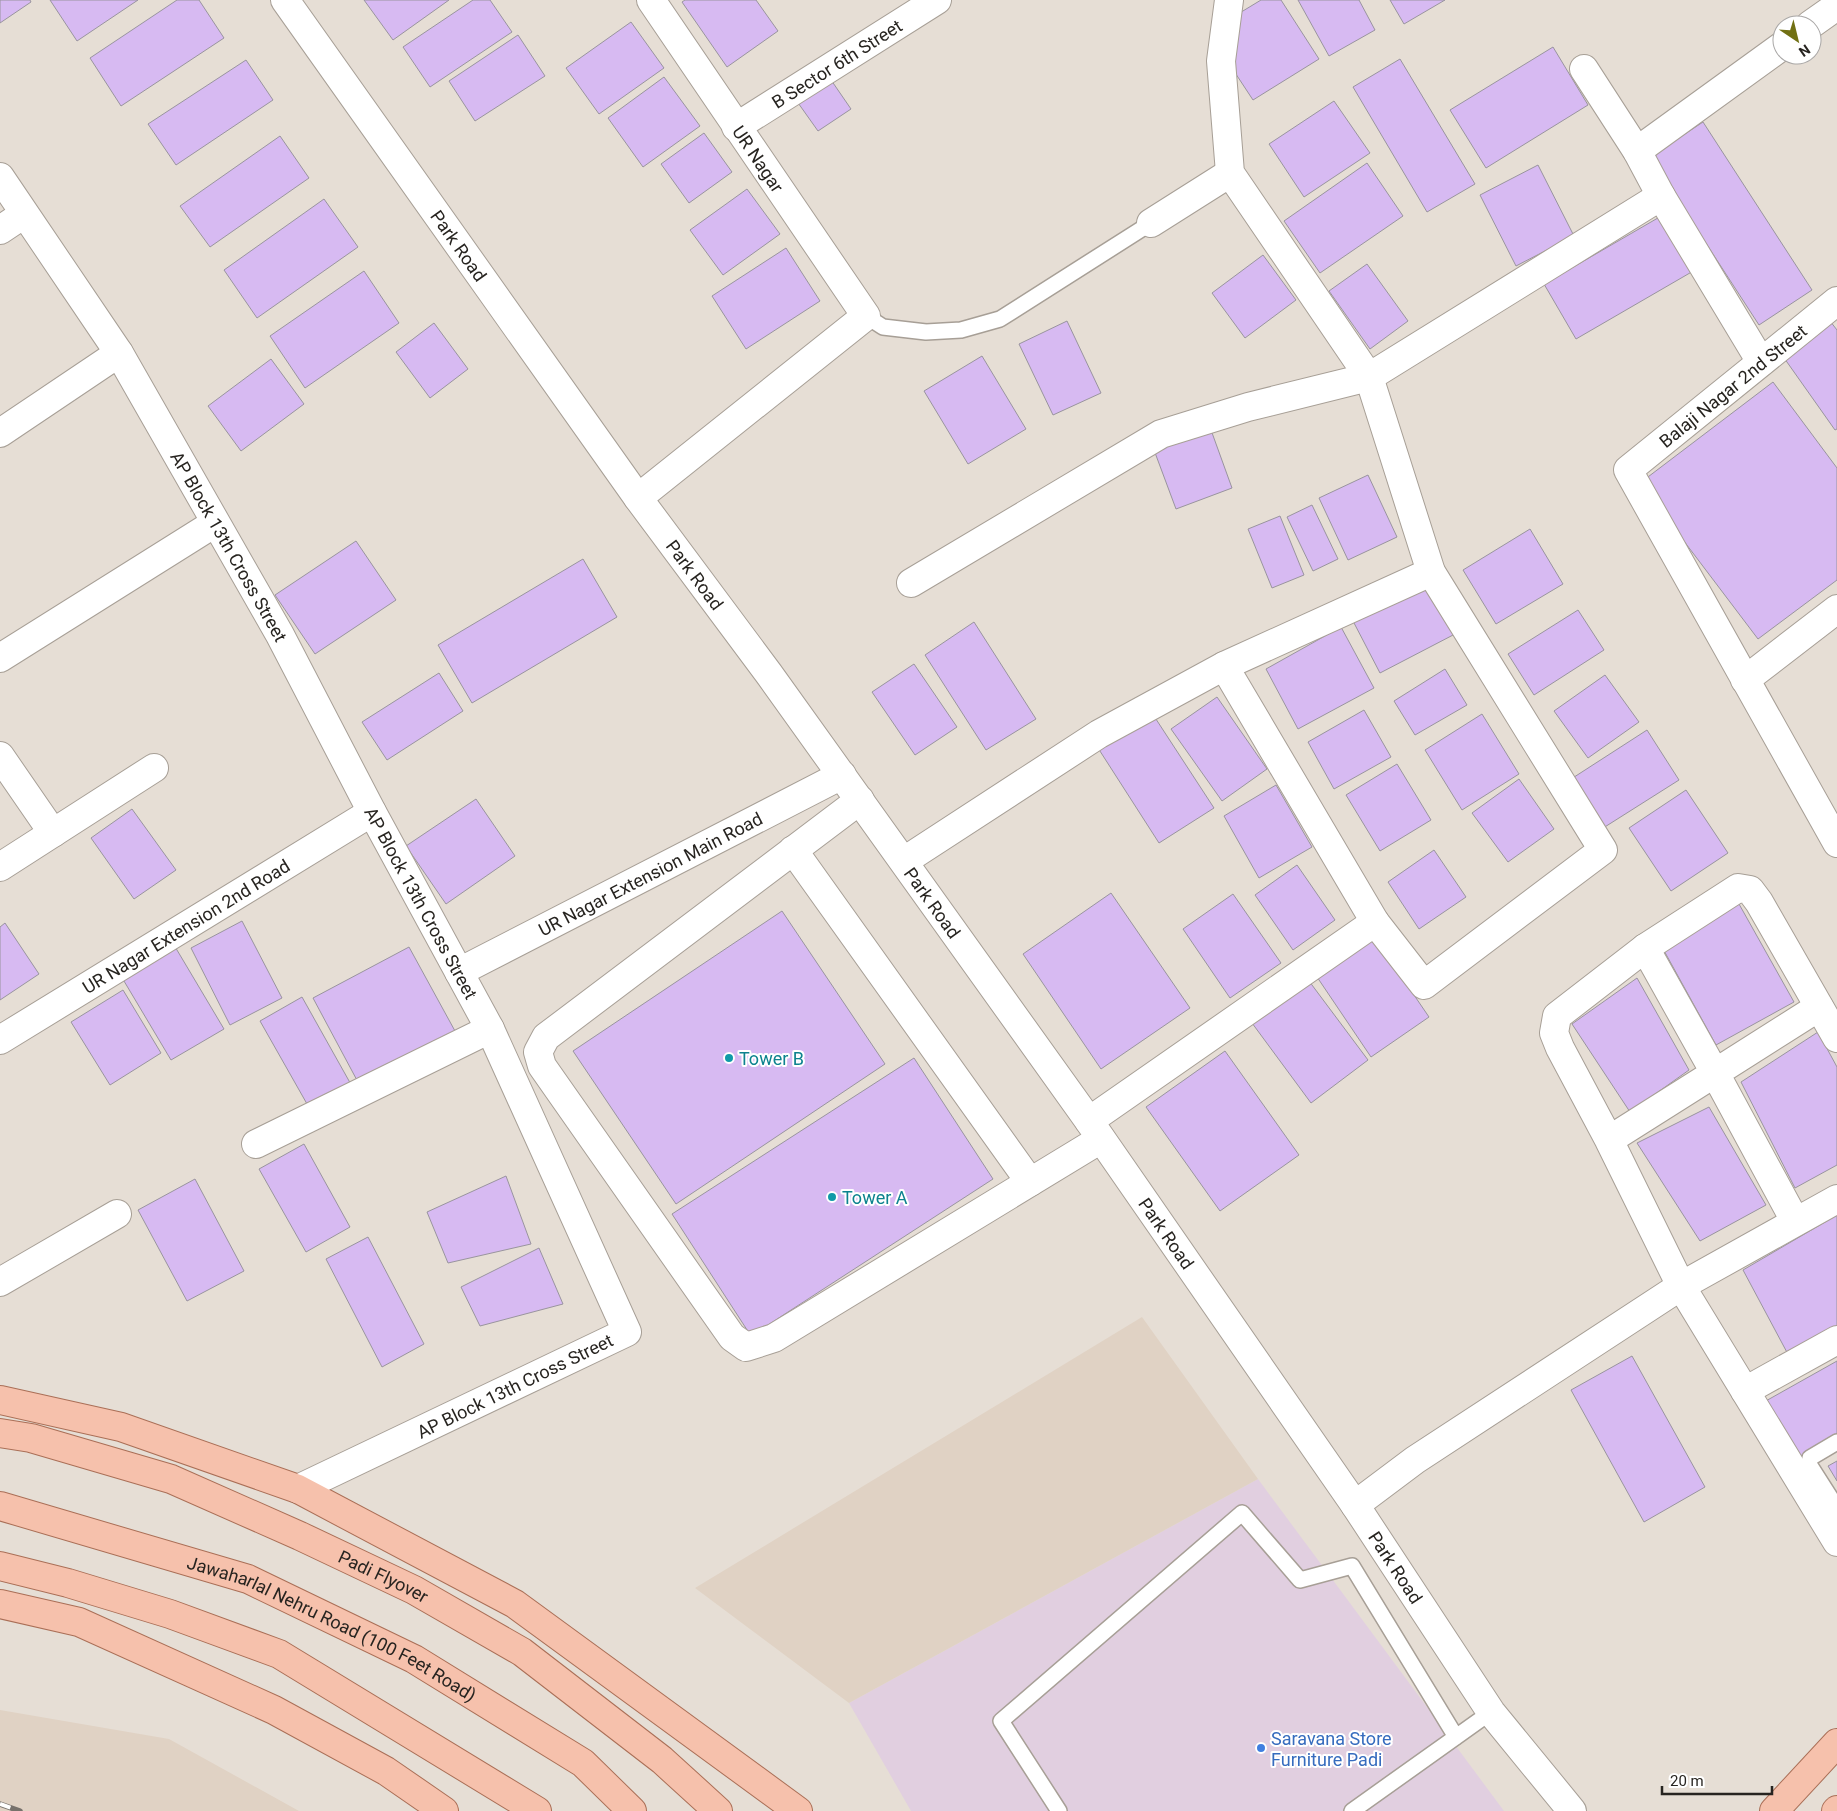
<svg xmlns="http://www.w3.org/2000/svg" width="1837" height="1811" viewBox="0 0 1837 1811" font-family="Roboto,sans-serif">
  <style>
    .commercial { fill: #e1cfe0 }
    .built { fill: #e0d2c4 }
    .building { fill: #d7baf2; stroke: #99949e }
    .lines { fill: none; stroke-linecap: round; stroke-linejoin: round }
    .lane-casing { stroke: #a79f96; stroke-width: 18 }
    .street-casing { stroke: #a79f96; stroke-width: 30 }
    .secondary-casing { stroke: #a79f96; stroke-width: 30 }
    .primary-casing { stroke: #aa6f57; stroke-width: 30 }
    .lane { stroke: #fff; stroke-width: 15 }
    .street { stroke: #fff; stroke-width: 28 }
    .secondary { stroke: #fff; stroke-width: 28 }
    .primary { stroke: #f6c1ac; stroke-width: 28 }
    .rail-casing { stroke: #77716b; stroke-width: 5.5 }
    .rail { stroke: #fff; stroke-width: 4; stroke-dasharray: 11; stroke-linecap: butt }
    .culture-dot { fill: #0f9aa8; stroke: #fff; stroke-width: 2 }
    .shop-dot { fill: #3f7fe0; stroke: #fff; stroke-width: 2 }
    .labels { text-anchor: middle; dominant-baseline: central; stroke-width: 4; stroke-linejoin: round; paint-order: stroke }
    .street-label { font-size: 18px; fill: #272420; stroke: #fff }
    .culture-label { font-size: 18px; fill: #0d838f; stroke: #fff; text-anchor: start }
    .shop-label { font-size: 18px; fill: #366cbe; stroke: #fff; text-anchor: start }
  </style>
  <rect width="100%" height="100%" fill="#e6ded5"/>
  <path class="commercial" d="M1258,1479l246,332h-593l-62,-108z"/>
  <path class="built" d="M1142,1317l116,162 -409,224 -154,-115z
    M0,1710l169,29 130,72h-299z"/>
  <path class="building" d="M0,0h30l1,2 -31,21z
    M50,0h88l-61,41z
    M177,0h22l25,38 -103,68 -31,-48z
    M364,0h85l-56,40z
    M473,0h17l22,32 -82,55 -27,-40z
    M685,0h71l22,31 -51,36 -45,-65z
    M1261,0h20l38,59 -66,41 -27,-41 7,-42z
    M1298,0h61l16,30 -46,26z
    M1390,0h55l-41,24z
    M631,22l33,46 -65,46 -33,-46z
    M518,35l27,41 -70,45 -26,-40z
    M1553,47l35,58 -102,63 -36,-58z
    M1400,59l75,125 -48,28 -74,-125z
    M246,60l27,40 -97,65 -28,-41z
    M664,77l36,49 -57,41 -35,-49z
    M829,77l22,32 -33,22 -22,-31z
    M1334,101l36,52 -66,44 -35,-53z
    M1703,122l109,168 -53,35 -109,-168z
    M704,133l28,39 -43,31 -28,-39z
    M280,136l29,42 -99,69 -30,-41z
    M1367,163l36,53 -83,57 -36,-52z
    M1538,165l36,71 -58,30 -36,-71z
    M747,189l33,45 -57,41 -33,-45z
    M324,199l34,48 -101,71 -33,-48z
    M1663,215l32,55 -119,69 -32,-55z
    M786,248l34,53 -74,48 -34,-53z
    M1263,255l33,45 -51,38 -33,-45z
    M1367,264l41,57 -38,28 -41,-58z
    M364,271l35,52 -94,65 -35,-52z
    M1067,321l34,72 -48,22 -34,-71z
    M1830,321l7,9v99l-2,1 -53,-75z
    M434,323l34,46 -38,29 -34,-46z
    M982,356l44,73 -58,35 -44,-73z
    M271,359l33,45 -63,47 -33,-45z
    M1773,382l64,86v112l-79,59 -118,-156z
    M1211,430l21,58 -56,21 -22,-59z
    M1368,475l29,62 -49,23 -29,-62z
    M1312,505l26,54 -25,12 -26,-54z
    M1280,516l24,59 -32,13 -24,-59z
    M1530,529l33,55 -67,40 -33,-54z
    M356,541l40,59 -81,54 -40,-59z
    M583,559l34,58 -145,86 -34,-58z
    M1428,582l27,52 -75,39 -27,-52z
    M1578,610l26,40 -70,45 -26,-41z
    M974,622l62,97 -50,31 -61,-95z
    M1341,627l33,61 -76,41 -32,-60z
    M914,664l43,63 -42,28 -43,-63z
    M1445,669l22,36 -52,30 -21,-34z
    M439,673l24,38 -76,49 -25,-38z
    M1605,675l34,47 -51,36 -34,-47z
    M1217,697l50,72 -45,32 -51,-72z
    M1364,710l27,47 -57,32 -26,-47z
    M1152,713l62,95 -55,35 -61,-95z
    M1482,714l37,60 -57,36 -37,-60z
    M1647,730l32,50 -79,50 -32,-49z
    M1397,764l34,56 -51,31 -34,-56z
    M1519,779l35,50 -46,33 -36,-49z
    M1276,785l36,62 -53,31 -35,-62z
    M1686,790l42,63 -57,38 -42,-63z
    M476,799l39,57 -69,48 -40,-58z
    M132,809l44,61 -42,29 -43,-61z
    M1434,850l32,47 -47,32 -31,-47z
    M1297,865l38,55 -42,30 -38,-55z
    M1111,893l79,115 -89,61 -78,-115z
    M1233,894l48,69 -51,35 -47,-69z
    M1739,904l55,98 -78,43 -54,-98z
    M782,911l103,153 -209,140 -103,-153z
    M242,921l40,77 -52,27 -39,-77z
    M5,923l34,51 -39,26v-73z
    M1373,935l56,82 -58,40 -56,-83z
    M174,945l50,84 -53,31 -50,-84z
    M409,947l46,84 -96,53 -46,-86z
    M1637,978l52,92 -59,42 -58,-88z
    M1309,981l59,79 -57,43 -59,-80z
    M123,990l38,63 -51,32 -39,-63z
    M302,997l51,91 -42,23 -51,-90z
    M1818,1032l19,35v98l-42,23 -54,-106z
    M1225,1051l74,104 -79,56 -74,-104z
    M914,1058l79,121 -242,157 -79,-122z
    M1709,1107l57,98 -66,36 -63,-98z
    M304,1144l46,83 -44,25 -47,-83z
    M506,1176l25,68 -83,19 -21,-51z
    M195,1179l49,92 -57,30 -49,-91z
    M1837,1215v118l-47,25 -47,-88z
    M368,1237l56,107 -42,23 -56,-108z
    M539,1248l24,56 -83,22 -19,-39z
    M1632,1356l73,131 -61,35 -73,-132z
    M1837,1361v74l-41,24 -32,-57z
    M1837,1461v20l-9,-15z"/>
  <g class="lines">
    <g class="lane-casing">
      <path id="lane" d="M866,316l17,11 43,5 35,-2 39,-11 151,-96
        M1837,1442l-27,16 -1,6 28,44
        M1059,1811l-58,-90 241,-208 58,67 52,-14 104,171
        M1352,1811l139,-99"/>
    </g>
    <g class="street-casing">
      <g id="street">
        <path d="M1810,25l27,-19"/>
        <path d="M1584,69l53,82 24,45 100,166"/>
        <path id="s1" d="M736,127l201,-127"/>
        <path d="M1637,151l145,-105"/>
        <path id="s2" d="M0,177l119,176 161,282 92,177 118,217 137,303 -329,157"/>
        <path d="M1151,223l79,-50"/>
        <path d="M0,230l24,-16"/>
        <path d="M1837,301l-209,169 209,373"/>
        <path d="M0,433l119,-80"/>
        <path d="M638,498l228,-182 -215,-316"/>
        <path d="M911,583l250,-149 87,-27 121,-30 292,-181"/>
        <path d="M0,658l215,-135"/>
        <path d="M1224,666l151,256"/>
        <path d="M1745,680l92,-71"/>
        <path d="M0,756l53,77"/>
        <path d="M860,800l-314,237 -8,15 4,14 190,271 14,10 28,-9 327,-199"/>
        <path d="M793,850l237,332"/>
        <path d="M904,861l195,-127 125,-68 207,-94"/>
        <path d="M0,867l154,-99"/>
        <path d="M1645,948l93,-60 12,2 9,12 78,136"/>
        <path id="s3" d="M459,972l383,-197"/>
        <path id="s4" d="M0,1040l372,-228"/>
        <path d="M1089,1121l286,-199 49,63 179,-135 -172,-278 -62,-195 -139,-204 -9,-112 8,-61"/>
        <path d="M1609,1140l106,-67 -70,-125 -88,68 -3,17 6,15 49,92 72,146 156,256"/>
        <path d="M256,1144l234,-115"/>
        <path d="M1795,1221l-80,-148 104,-66"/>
        <path d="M0,1282l117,-68"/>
        <path d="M1745,1391l92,-51"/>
        <path d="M1355,1505l60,-45 266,-174 156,-87"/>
      </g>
    </g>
    <g class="secondary-casing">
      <g id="secondary">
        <path id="s5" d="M285,0l353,498 131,176 320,447 266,384 136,207 81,99"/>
      </g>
    </g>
    <g class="primary-casing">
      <g id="primary">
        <path d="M0,1400l121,27 177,62 217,115 283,207"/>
        <path id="s6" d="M0,1433l31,5 140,41 129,57 114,54 108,62 140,108 56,51"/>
        <path id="s7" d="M0,1506l248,73 166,80 169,104 49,48"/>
        <path d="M0,1566l68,17 102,31 109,40 258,157"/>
        <path d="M0,1604l79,18 195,88 112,61 58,40"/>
        <path d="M1774,1811l63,-68"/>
        <path d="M1836,1811l1,-1"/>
      </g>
    </g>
    <use href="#lane" class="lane"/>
    <use href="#street" class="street"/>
    <use href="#secondary" class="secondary"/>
    <use href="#primary" class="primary"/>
    <g class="rail-casing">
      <path id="rail" d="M0,1804l20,7"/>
    </g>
    <use href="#rail" class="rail"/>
  </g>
  <g class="culture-dot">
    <circle cx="729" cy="1058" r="5"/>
    <circle cx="832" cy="1197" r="5"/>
  </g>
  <circle class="shop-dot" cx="1261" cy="1748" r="5"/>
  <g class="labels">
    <g class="street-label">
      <text stroke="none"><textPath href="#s1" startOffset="119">B Sector 6th Street</textPath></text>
      <text transform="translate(758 159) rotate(56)">UR Nagar</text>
      <text stroke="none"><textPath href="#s5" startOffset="301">Park Road</textPath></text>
      <text transform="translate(1733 386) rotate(-39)">Balaji Nagar 2nd Street</text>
      <text stroke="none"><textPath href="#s2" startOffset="435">AP Block 13th Cross Street</textPath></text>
      <text stroke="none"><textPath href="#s5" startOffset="706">Park Road</textPath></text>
      <text stroke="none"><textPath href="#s3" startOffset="215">UR Nagar Extension Main Road</textPath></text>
      <text stroke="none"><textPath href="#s2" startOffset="840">AP Block 13th Cross Street</textPath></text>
      <text stroke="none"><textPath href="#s5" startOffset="1111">Park Road</textPath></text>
      <text stroke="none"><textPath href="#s4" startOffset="218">UR Nagar Extension 2nd Road</textPath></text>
      <text stroke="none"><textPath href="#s5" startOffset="1516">Park Road</textPath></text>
      <text transform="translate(515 1386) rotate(-26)">AP Block 13th Cross Street</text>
      <text stroke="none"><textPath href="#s5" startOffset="1921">Park Road</textPath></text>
      <text stroke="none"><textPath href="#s6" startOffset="411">Padi Flyover</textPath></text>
      <text stroke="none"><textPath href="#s7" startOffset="355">Jawaharlal Nehru Road (100 Feet Road)</textPath></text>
    </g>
    <g class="culture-label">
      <text x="739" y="1058">Tower B</text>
      <text x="842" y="1197">Tower A</text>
    </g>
    <g class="shop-label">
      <text x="1271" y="1738">Saravana Store<tspan x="1271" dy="21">Furniture Padi</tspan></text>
    </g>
  </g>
  <g transform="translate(1797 40) rotate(145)"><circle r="24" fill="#ffffff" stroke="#a9a7a6"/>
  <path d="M0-4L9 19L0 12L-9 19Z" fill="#717013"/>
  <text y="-8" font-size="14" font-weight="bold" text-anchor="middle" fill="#272420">N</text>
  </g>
  <path d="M1662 1786v8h110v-8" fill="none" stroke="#272420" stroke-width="2.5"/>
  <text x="1670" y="1786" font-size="15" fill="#272420" stroke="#ffffff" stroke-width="4" paint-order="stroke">20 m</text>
</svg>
